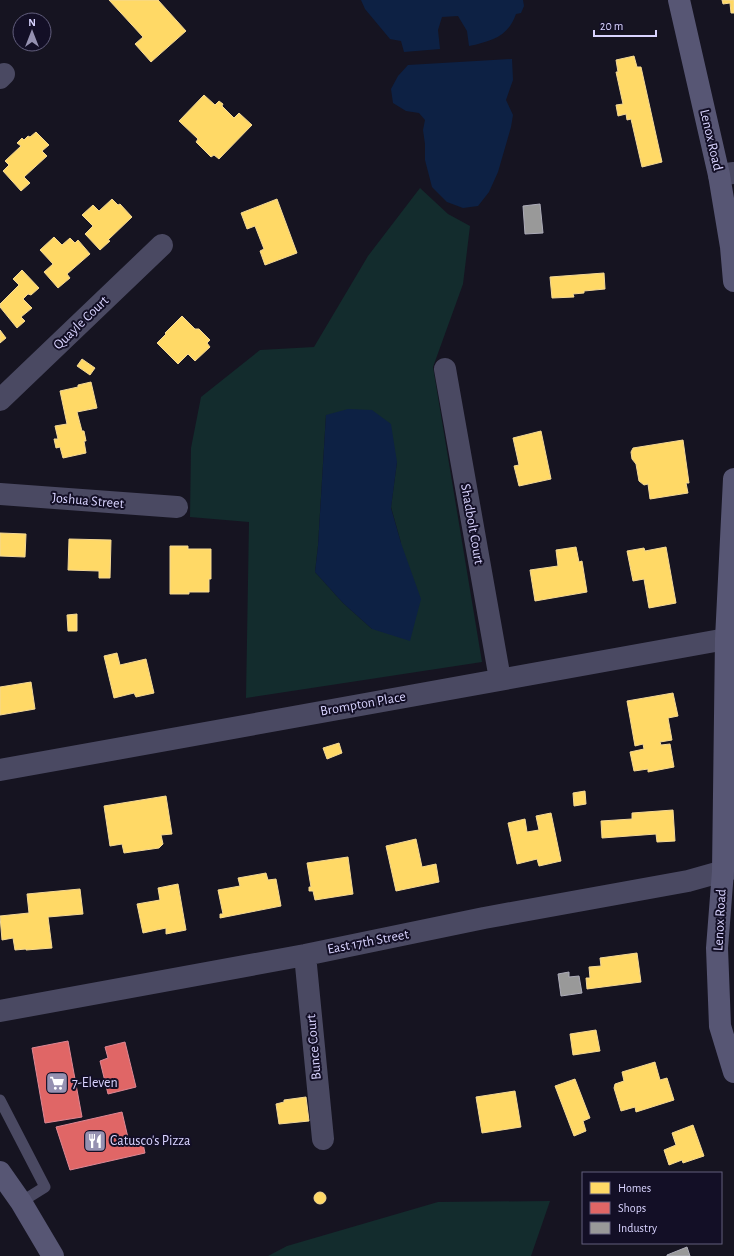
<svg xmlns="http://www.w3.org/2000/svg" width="734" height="1256" viewBox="0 0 734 1256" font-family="'Alegreya Sans',sans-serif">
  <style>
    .green { fill: #132c2d; fill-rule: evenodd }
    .water { fill: #0d2144 }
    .homes { fill: #ffd966; stroke: #f4d894 }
    .shops { fill: #e06666; stroke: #de8794 }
    .industry { fill: #999; stroke: #acabb8 }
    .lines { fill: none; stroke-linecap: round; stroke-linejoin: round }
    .lane { stroke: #4a4962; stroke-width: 11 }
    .street { stroke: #4a4962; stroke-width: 22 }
    .secondary { stroke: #575674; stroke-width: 22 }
    .labels { text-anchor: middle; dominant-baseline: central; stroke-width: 4; stroke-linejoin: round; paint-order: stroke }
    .street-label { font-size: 14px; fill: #d9d4ff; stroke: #130f26 }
    .poi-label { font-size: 14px; fill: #d9d4ff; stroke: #130f26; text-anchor: start }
  </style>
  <rect width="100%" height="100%" fill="#161421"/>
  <path class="green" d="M420,188l28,26 22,12 -7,58 -30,83 49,295 -236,36 3,-176 -59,-5 1,-69 10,-51 59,-47 54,-3 54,-91zM326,415l71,47 -6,45 10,36 -29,86 -29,-26 -28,-31 3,-26z
    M550,1201l-19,55h-263l19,-10 151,-44z"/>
  <path class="water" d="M361,0h162l1,6 -3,7 -5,1c-8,23 -25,27 -47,32l-2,-15 -9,-15 -16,1 -4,13 2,19 -36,3 -3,-11 -11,-2 -25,-30z
    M512,59l1,21 -7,20 7,15 -2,12 -13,45 -9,20 -11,14 -15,2 -16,-6 -15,-15 -7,-27v-16l-2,-14 2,-10 -6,-7 -13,-2 -13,-8 -2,-14 7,-13 10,-11z
    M348,409l24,1 19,14 6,38 -6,46 10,35 20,56 -11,42 -38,-12 -29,-26 -28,-31 3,-26 8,-131z"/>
  <path class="homes" d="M109,0h49l28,31 -35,31 -16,-18 8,-7z
    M722,0h12v13h-3l-1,-10 -7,1z
    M634,56l3,11h4l21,95 -20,5 -11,-48 -4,1 -1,-6 -8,2 -2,-11 7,-1 -7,-32h2l-2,-12z
    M204,95l11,10 4,-4 4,3 -1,2 12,12 5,-5 13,12 -33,34 -5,-4 -3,2 -15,-15 2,-3 -19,-18z
    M36,132l13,13 -7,6 5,5 -23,21 6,6 -9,8 -18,-20 6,-6 -4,-4 16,-15 -4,-3 5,-5 2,2 4,-4 2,1z
    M112,199l6,6 2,-1 12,13 -24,23 2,1 -10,9 -15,-16 8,-8 -11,-11 11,-10 6,6z
    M277,199l20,54 -32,12 -5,-14 4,-2 -9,-23 -8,3 -6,-16z
    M54,237l8,8 8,-7 5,5 3,-3 12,14 -23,20 3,4 -12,10 -14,-16 9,-8 -13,-14z
    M22,270l17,18 -8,7 -3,-1 -5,5 9,9 -11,9 4,4 -8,7 -17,-21v-3l19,-19 -6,-6z
    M604,273l1,16 -21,2v2l-11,1 1,3 -22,1 -2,-21z
    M182,316l13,13h4l11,11 -3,3 3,4 -15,14 -7,-7 -10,10 -21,-21 9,-9 -1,-1z
    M0,330l6,8 -6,5z
    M82,359l13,9 -5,7 -13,-9z
    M91,382l6,26 -20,4 5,19h2l2,10h-2l2,12 -23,5 -3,-11 -4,1 -2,-9h4l-3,-13 12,-2 -7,-33 18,-4v-2z
    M541,431l10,48 -32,7 -5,-20 5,-1 -6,-27z
    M683,440l6,43h-3l2,10 -38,6 -2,-15 -4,1 -5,-4 -3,-17 -4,-5 -1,-7 2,-4z
    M0,533l26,1 -1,23 -25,-1z
    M69,539l42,1 -1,38h-11v-7l-31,-1z
    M170,546h18v3h23v30h-2v13h-20v2h-19z
    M576,547l3,15 3,-1 5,31 -52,9 -5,-31 28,-4 -2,-16z
    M666,547l10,56 -27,5 -5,-29 -11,2 -6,-30 17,-3 1,3z
    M77,614v17h-9l-1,-16z
    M117,653l3,12 26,-6 8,34 -18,4 -2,-4 -20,5 -10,-42z
    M31,682l4,27 -35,6v-28z
    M673,693l5,23 -10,2 4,22 -12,2 1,3 9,-1 4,23 -26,5v-3l-14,2 -4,-19 14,-3 -1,-5 -8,2 -8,-45z
    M339,743l3,10 -15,6 -4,-11z
    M585,791l1,13 -12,2 -1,-13z
    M166,796l6,38 -11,1 2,9 -4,4 -35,5 -2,-9 -12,2 -6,-40z
    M673,810l2,31 -18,1 -1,-8 -54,4 -1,-17 31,-2v-6z
    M551,813l10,48 -22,5 -2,-7 -20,5 -9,-41 17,-4 2,13 12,-2 -3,-14z
    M416,839l6,28 14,-3 3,18 -43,9 -10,-45z
    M348,857l5,37 -38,6 -2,-9h-4v-4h2l-4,-24z
    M266,873l2,7 8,-1 5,27 -61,12v-4h3l-5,-24 22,-4 -2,-8z
    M178,884l8,46 -20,4v-6l-23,5 -6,-29 23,-4 -2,-12z
    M80,889l3,25 -35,3 4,31 -26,2v-1l-11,1 -2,-12 -11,2 -2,-24 29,-3 -2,-19z
    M637,953l4,29 -54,7 -1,-11h4l-1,-11 12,-1 -1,-8z
    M596,1030l4,21 -27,4 -3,-21z
    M655,1062l5,18 7,-2 7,22 -38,12 -1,-5 -14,4 -7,-23 1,-4 9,-3 -2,-9z
    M575,1079l15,39 -7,3 3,10 -12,5 -19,-50z
    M515,1091l6,36 -39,6 -6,-36z
    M306,1097l3,24 -30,3 -3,-20 8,-2v-2z
    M693,1125l11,31 -21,7 -1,-3 -13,5 -5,-15 12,-5 -4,-12z
    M314 1198a6 6 0 1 1 12 0a6 6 0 1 1-12 0Z"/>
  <path class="shops" d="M68,1041l14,76 -37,6 -13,-75z
    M125,1042l11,45 -28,7 -8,-33 8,-3 -3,-11z
    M122,1112l7,30 13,-3 3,14 -75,17 -14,-43z"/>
  <path class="industry" d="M540,204l3,29 -18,1 -2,-28z
    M569,972v5l10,-1 3,17 -21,3 -3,-22z
    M687,1247l3,9h-23v-1z"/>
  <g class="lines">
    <path class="lane" d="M0,1100l45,87 -24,15"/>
    <path class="street" d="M0,78l4,-4
      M719,175l15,-2
      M445,369l55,310
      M0,400l162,-155
      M0,494l177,13
      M0,770l726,-131
      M305,955l18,184
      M0,1011l305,-56 179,-37 204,-37 46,-13"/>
    <path class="secondary" d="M679,0l40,175 12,72 3,34
      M734,479l-8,160 -3,232 -6,77 3,78 14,46
      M0,1172l21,30 32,54"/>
  </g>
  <defs>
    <g id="supermarket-square" transform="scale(1.15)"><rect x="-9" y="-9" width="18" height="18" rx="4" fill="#9591b1" stroke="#130f26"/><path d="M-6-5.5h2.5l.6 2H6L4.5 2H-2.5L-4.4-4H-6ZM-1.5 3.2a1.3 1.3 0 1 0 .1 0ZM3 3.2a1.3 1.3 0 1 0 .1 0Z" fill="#fff"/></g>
    <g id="restaurant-square" transform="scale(1.15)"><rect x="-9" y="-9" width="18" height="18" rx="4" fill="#9591b1" stroke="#130f26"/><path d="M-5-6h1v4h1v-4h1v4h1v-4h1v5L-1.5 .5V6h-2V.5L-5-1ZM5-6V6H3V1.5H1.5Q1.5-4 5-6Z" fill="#fff"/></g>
  </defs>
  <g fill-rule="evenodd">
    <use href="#supermarket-square" x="57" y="1083"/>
    <use href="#restaurant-square" x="95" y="1141"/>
  </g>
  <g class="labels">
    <g class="street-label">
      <text transform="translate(711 140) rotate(77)">Lenox Road</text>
      <text transform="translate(81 323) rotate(-44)">Quayle Court</text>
      <text transform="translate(88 501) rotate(5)">Joshua Street</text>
      <text transform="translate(472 524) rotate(80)">Shadbolt Court</text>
      <text transform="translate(363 704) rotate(-10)">Brompton Place</text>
      <text transform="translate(720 920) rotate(-87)">Lenox Road</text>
      <text transform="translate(368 942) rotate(-11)">East 17th Street</text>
      <text transform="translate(314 1047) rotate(-95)">Bunce Court</text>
    </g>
    <g class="poi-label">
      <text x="72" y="1083">7-Eleven</text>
      <text x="110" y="1141">Catusco's Pizza</text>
    </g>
  </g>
  <rect x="582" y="1172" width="140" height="72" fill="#130f26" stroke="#625e7d"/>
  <rect x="590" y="1182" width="20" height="12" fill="#ffd966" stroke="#625e7d"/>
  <text x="618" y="1192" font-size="12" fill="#d9d4ff">Homes</text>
  <rect x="590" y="1202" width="20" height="12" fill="#e06666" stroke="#625e7d"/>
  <text x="618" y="1212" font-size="12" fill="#d9d4ff">Shops</text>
  <rect x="590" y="1222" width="20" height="12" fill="#999999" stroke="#625e7d"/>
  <text x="618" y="1232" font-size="12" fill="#d9d4ff">Industry</text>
  <g transform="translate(32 32)"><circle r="19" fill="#130f26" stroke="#625e7d"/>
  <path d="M0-3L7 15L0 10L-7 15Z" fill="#9591b1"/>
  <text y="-6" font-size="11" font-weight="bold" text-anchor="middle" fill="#d9d4ff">N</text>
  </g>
  <path d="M594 30v6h62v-6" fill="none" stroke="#d9d4ff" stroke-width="2"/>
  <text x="600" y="30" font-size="12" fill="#d9d4ff" stroke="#130f26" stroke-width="3" paint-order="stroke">20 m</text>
</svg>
